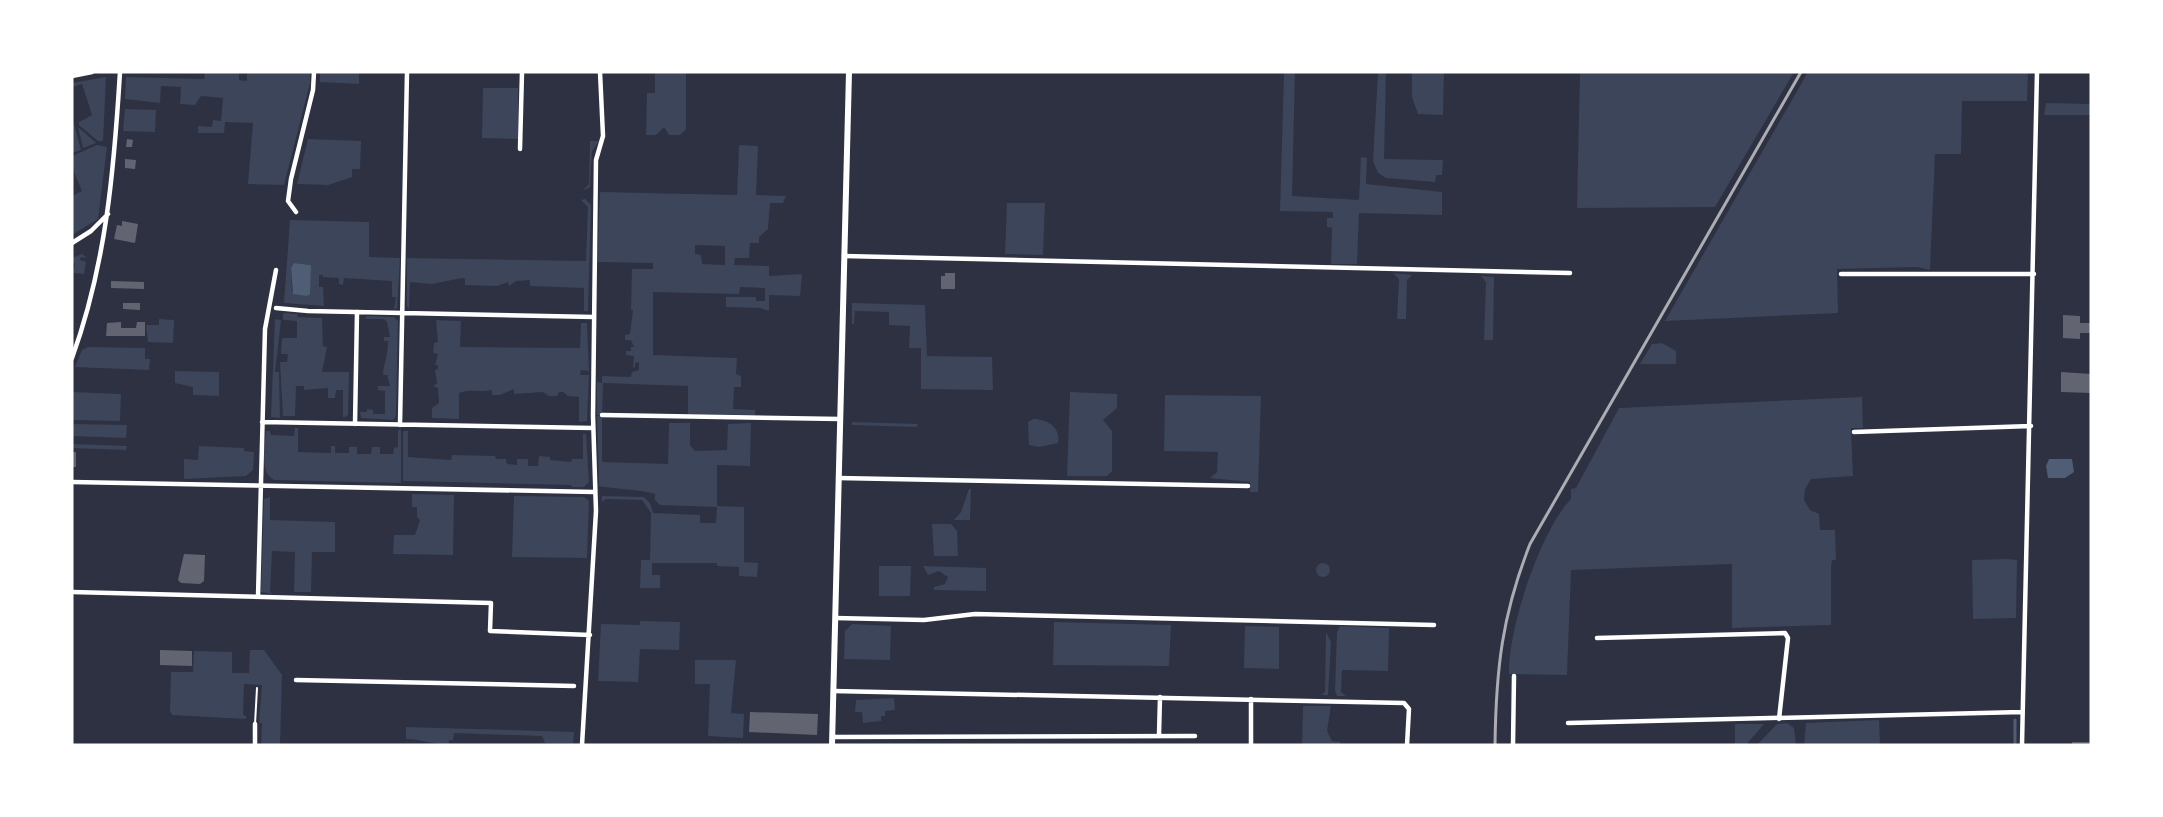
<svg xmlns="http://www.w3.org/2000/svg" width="2163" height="817" viewBox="0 0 2163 817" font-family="Ubuntu,sans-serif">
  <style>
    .green { fill: #3c4559; fill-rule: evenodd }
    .water { fill: #4f5d75 }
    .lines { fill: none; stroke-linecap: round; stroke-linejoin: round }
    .stream { stroke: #4f5d75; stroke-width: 3 }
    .building { fill: #626471 }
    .service { stroke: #fff; stroke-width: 2 }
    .minor { stroke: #fff; stroke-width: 4.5 }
    .tertiary { stroke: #fff; stroke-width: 6 }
    .rail { stroke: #abadb3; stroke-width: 3 }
  </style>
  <rect width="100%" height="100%" fill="#2d3142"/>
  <path class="green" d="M205,72h34v8l8,1v-9h63v11l-26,102 -36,-1 5,-61 -28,-1 -1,11h-26v-7l14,1 1,-7 8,1 2,-23 -22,-2 -6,9 -15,-1 1,-17 -20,-1 -1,17 -35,-4 1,-22 78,2z
    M320,72h39v12l-39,-2z
    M655,72h31v57l-6,6h-11l-5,-8 -8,8h-10l1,-42h8z
    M1284,72h11l-3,124 67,4 2,-43 6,1 -1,26 76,8v23l-83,-2 -2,51h-26l1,-36 -5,-1v-9h6v-6l-53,-1z
    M1378,72h8l-2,87 59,1 -1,15h-6l-1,7 -49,-4 -8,-5 -5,-12z
    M1412,72h32l-1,43 -25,-1 -6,-17z
    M1580,72h214l-79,135 -138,1z
    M1808,72h220l-1,29h-65l-1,53h-26l-5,116 -13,-3 -80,2 1,44 -173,8z
    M106,77l-3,64h-5l-19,-16v-3l13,-7 -10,-31 -10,3v-4z
    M483,88h35v51l-36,-1z
    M2046,103l45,1v11h-47z
    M125,109l31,1 -1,22 -32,-1z
    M72,116l9,34 -9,3z
    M78,127l18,16 -13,5z
    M308,139l53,2 -1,28h-8v8l-24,8 -31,-1z
    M590,141h9l-7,10 -2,36 -8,4 7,-7z
    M97,145l10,2 -9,72 -26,16v-39l10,-5 -8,-19 -2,-16z
    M739,145l19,1 -2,49 30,1 -3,7h-13l-2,26 -9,8v6h-9l-1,15h-14l-1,7 35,1v10l33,-2 -2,22 -31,-1v16l-9,-3 -34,-1v-10h30v4h9v-13l-25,-1 -1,7 -86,-2v63l84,3 -1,16 5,2v11h-7l-1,22 22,1v5l-67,-1v-28l-85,-3 -1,32h-5v-33l5,1v-7l29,1 1,-5 7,-2v-8l-4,1v5l-2,-1 1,-11 -8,-1v-4h5v-4h3l-3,-7h-6v-5l5,-1 3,-24h-2l1,-41h21v-6l-56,-1 3,-70 137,3zM695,245l30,1v19l-23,-1 -1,-9 -6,-1z
    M585,199l6,6 -3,106h-4v-23l-54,-2v-6l-14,1 -7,5 -1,-4 -11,4 -32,-1v-6l-3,-1 -30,6 -22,-2 -1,27 -2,-3v-48l179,3 2,-54 -7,-7z
    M1007,203h38l-2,52 -38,-1z
    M290,220l79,2v35l31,1 -3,50 -3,2 2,-13h-4v-16l-48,-3 -1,7 -4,-1v-6l-16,-1v-2h-4v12h4l1,19 -40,-3zM294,263l17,2 -19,27 -1,-24z
    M82,254l5,4 -6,-1 -1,3 6,2 -2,12 -11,-1 2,-8 -3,-7z
    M1393,273l19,2 -5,5 -1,39h-9l2,-40z
    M1481,276l13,1 -1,63h-9l2,-58z
    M852,303l73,2 2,51 65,1 1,33 -72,-1v-41h-12l1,-22 -21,-1v-13l-34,-1 -1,13h-2z
    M283,313l14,1 1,3 24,1 1,28 4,1 -5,25h27l-1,43 -3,2h-2v-27h-7l-1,8h-7v-10l-24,2v-4h-8l-1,30h-12l-3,-54h7l1,-8h-7l1,-16h15v-17l-14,-1z
    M367,316l27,1 4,4 -2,95 -3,4 -32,-2 -1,-6h7v-3l6,1v4h12v-23l-7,-1v-4h12l-3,-11h-4c1,-14 5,-18 5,-34h-4v-4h6l-3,-15 -3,-3h-19z
    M159,319l15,1 -1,23 -25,-1 -2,-17h13z
    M275,319l6,1 -6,52h4l1,46 -9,-1z
    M436,320l25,1 -1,26 120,1 1,-25h6l2,48 -8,-1 -1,5h9l-2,46 -8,1v-25l-11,-1 -5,-4h-4l-2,4h-8l-6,-4 -29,2v-5l-14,6h-8v-5c-14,3 -21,-2 -33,3v26l-27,-1v-10l7,-5 -1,-15 -5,-2 4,-3 -2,-13 3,-1v-4h-3l3,-11 -5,-1 1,-10 4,-1z
    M1662,343l14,8v13h-36l12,-20z
    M88,347l57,1v11h5l-1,11 -74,-3 7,-17z
    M175,371l44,1v24l-26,-1v-8l-18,-4z
    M72,392l49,2 -1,27 -48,-1z
    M1070,392l47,2v14l-14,12 9,11v40l-5,5h-40z
    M1165,395l96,1 -3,96h-8v-10l-40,-4 7,-6 1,-20 -54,-1z
    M1862,397l1,31h-12l2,48 -42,3 -6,10 -1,11 6,10 9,4 1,16h15l1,30h-4l-1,7v58l-99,3v-64l-161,6 -4,105 -58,-1c-1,-45 31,-143 62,-175v-10l5,-1 43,-80z
    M597,416h5v46l66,2 1,-41h21v22l5,6 32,-1 1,-26 23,-1 -1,43 -33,-1v41l27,1v55l14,1 -1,14 -18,-1v-9l-22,-1v-3h-65v12h8v13h-20l1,-28h9l1,-47 -9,-13 -36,-1 -4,3v-6l42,1 6,6 3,10 47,2v8h16l1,-16 -57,-2 -5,-5v-6c-18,-5 -42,-5 -56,-8z
    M1033,419c14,0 28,8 25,24l-19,4 -10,-2 -1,-23z
    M852,422l66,2 -1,3 -65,-2z
    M72,424l55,1 -1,13 -54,-2z
    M295,428h3v24l33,1v-7h4v7h14v-6h8v7h14l1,-7h8v7h13l1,-6 4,-1v-17h3v53l-127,-3c-15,-8 -9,-33 -8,-49h4l1,4 23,1z
    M403,431h5v26l43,3 1,-5 43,1 1,3h10l1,5 10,1v-6h11v7h10l1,-10 11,1v3l21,2 1,-3h11v-25h3l3,48 -5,5h-12l-1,-2 -168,-4z
    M72,444l55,2 -1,4 -54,-2z
    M199,446l45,2v3l10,1 -1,18 -7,6 -62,3v-20l14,1z
    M969,489h2l-1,31h-16l7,-8z
    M412,494l42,1 -1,60 -60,-1 1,-19h21l5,-15 -3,-3v-10h-5z
    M514,496l70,1 5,4 -2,57 -75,-1z
    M270,497v23l65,2v30h-23l-1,40h-17l1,-40 -23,-1 -2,41 3,2 -12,-2 3,-93z
    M932,524h19l6,7 1,25h-24z
    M2007,559l10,1 -1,58 -43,1 -1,-59z
    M1316 570a7 7 0 1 1 14 0a7 7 0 1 1-14 0Z
    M879,566h32l-1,30h-31z
    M923,566l63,2v23l-52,-1v-3l11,-3 3,-7 -9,-6 -11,4z
    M640,621l40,1 -1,28 -39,-1 -2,33 -40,-1 3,-57 39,1z
    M1054,622l117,3 -2,41 -116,-1z
    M852,624l39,2 -1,34 -46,-1 1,-28z
    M1245,626l34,1v42l-35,-1z
    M1340,626l49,2 -1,43 -46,-1 -1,22 5,4h-9l-2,-5 2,-59z
    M1326,632l5,10 -3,53h-7l4,-3z
    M250,650h14l18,25 -2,70h-19l1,-22h-3l3,-38 -18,-1 -1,31 3,1v3l-74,-4 -2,-4 1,-39h22l1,-21 38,1v21h17z
    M695,660h41l-5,53 13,1 -1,24 -35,-2 2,-52h-15z
    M894,698l1,12 -10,1v5h-4v5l-18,2 -1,-11h-7l1,-12z
    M1303,706h28l-4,25 5,10 8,1v3h-38z
    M1879,720l1,25h-76l2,-22z
    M1787,723l7,5 2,17h-39l20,-21z
    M1735,724h29l-18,21h-11z
    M406,727l168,5 -1,12 -28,-1 -3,-7 -88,-3 -1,7h-4v5c-16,0 -27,-6 -43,-6z"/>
  <path class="water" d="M294,263l17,2 -1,29 -3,2 -14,-2 -2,-26z
    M2049,459h23l2,13 -9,6h-17l-2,-12z"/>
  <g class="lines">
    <path class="stream" d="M2015,745v-25"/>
  </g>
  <path class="building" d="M127,139l6,1 -1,7h-6z
    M125,159l11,1 -1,9 -10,-1z
    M122,221l16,3 -3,19 -21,-4 3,-14 5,1z
    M945,273h10v16h-14v-13h4z
    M111,281l33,1v7l-33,-1z
    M123,303h17v7l-17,-1z
    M2063,315l17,1v7h11v10h-11v6l-17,-1z
    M121,322v6h15l1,-6h8v14h-39l1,-13z
    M2061,372l30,2v19l-30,-1z
    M72,452h4v15h-4z
    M184,554l21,1 -1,26 -4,3 -19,-1 -3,-3z
    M160,650l32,1v15l-32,-1z
    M750,712l68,2 -1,21 -68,-3z
    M2072,742h19v3h-19z"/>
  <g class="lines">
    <path class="service" d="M255,724l2,-36"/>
    <path class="minor" d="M72,76l20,-4
      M520,149l2,-77
      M296,212l-8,-11 3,-22 22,-89 1,-18
      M72,243l19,-12 17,-17
      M844,256l726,17
      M1841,274h193
      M276,308l32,3 286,6
      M72,358c34,-93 42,-188 48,-286
      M602,415l238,4
      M262,422l331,6
      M355,424l2,-112
      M400,425l7,-353
      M1854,432l177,-6
      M838,478l410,8
      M72,482l523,10
      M72,592l419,11 -1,28 100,4
      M258,597l7,-268 11,-59
      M835,618l89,2 51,-6 459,11
      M1597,638l188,-5 3,5 -9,81
      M296,680l278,6
      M833,691l571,12 5,6 -2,36
      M1568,723l454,-11
      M1159,735l1,-38
      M832,737l363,-1
      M255,745v-21
      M582,745l14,-234 -3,-95 3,-256 7,-24 -3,-64
      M1251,745v-46
      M1513,745l1,-69
      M2022,745l15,-673"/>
    <path class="tertiary" d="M832,745l17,-673"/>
    <path class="rail" d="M1495,745c1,-76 7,-130 35,-201l271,-472"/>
  </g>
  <rect width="2163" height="817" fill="none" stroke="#ffffff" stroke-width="147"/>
</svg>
